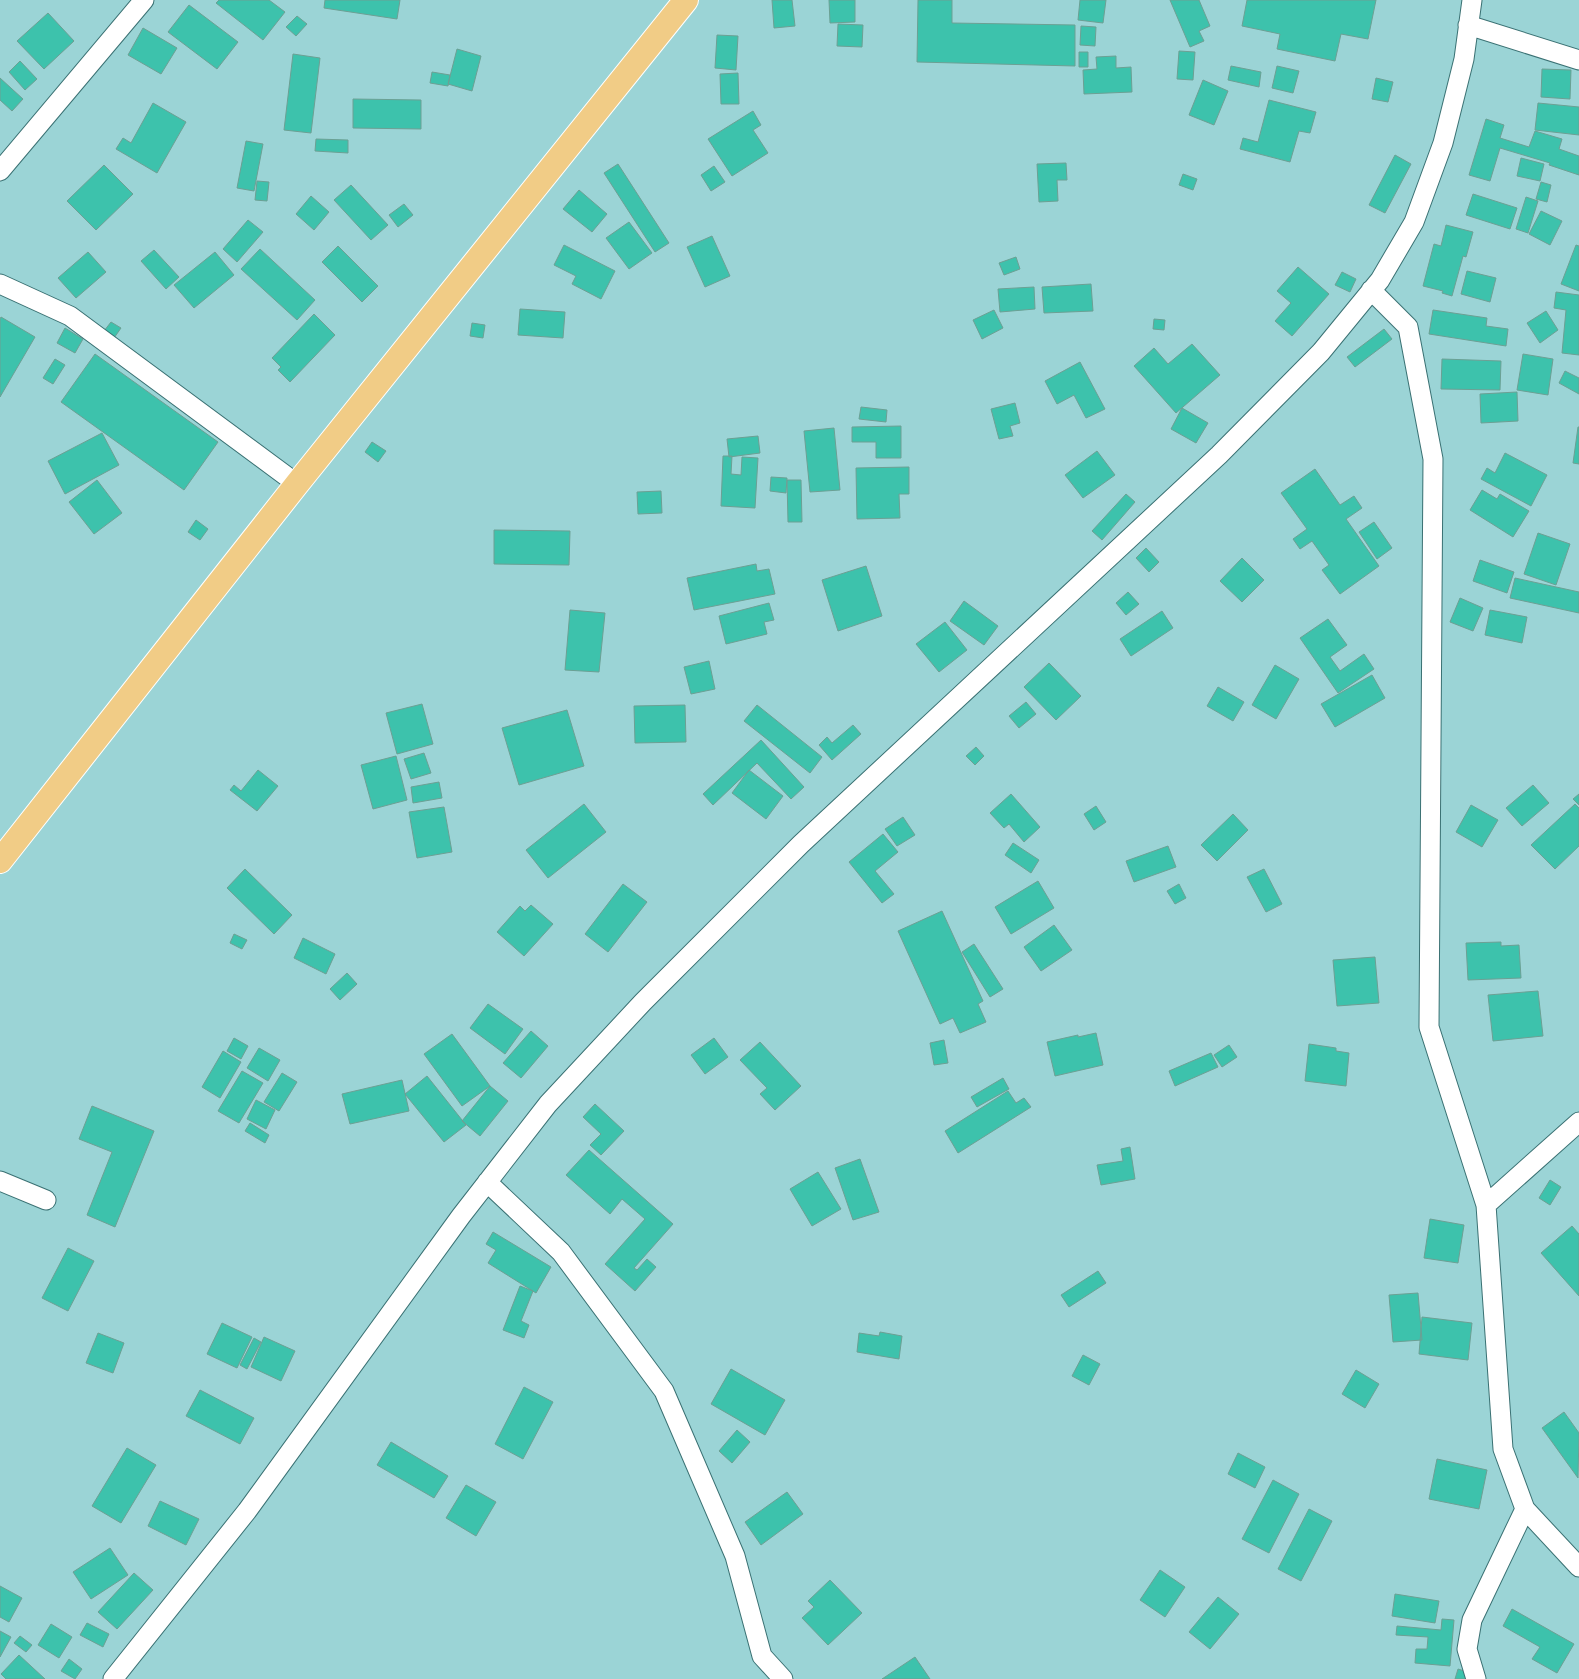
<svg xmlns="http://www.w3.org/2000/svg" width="1579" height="1679" viewBox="0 0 1579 1679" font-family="'IBM Plex Sans',sans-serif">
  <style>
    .building { fill: #3dc2ac; stroke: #6ca094 }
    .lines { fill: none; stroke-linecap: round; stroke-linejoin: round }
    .minor-casing { stroke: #3a7173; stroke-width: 21 }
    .major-casing { stroke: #fff; stroke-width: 26 }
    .minor { stroke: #fff; stroke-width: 19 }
    .major { stroke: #f1cc86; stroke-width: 24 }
  </style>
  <rect width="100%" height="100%" fill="#9bd4d6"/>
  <path class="building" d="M219,0h50l16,12 -22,28 -47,-37z
    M325,0h75l-3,19 -73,-11z
    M772,0h20l3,26 -21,2z
    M829,0h26v22l-25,1z
    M918,0h34v23l123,2v41l-158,-4z
    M1080,0h26l-3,23 -25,-3z
    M1170,0h29l11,26 -11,5 5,10 -14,6z
    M1247,0h129l-8,39 -27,-5 -6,27 -58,-12 3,-15 -38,-8z
    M189,5l49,37 -21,27 -49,-37z
    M48,13l26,28 -30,28 -27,-28z
    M297,16l10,8 -11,12 -10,-9z
    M838,24l25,1 -1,22 -25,-1z
    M1081,26l15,1 -1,19 -15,-1z
    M143,28l34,20 -16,26 -33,-19z
    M717,35l21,1 -2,34 -21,-2z
    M457,49l24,7 -9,35 -24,-7z
    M1179,51l16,1 -2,28 -16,-1z
    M1079,52h9v15h-9z
    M293,54l27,4 -9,75 -27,-3z
    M1116,56v12l15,-1 1,25 -48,2 -1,-24 14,-1 -1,-12z
    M20,61l17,18 -12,11 -16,-18z
    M1231,66l30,6 -2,15 -31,-7z
    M1277,66l22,5 -6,22 -21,-5z
    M1542,69l29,1 -1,29 -29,-2z
    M432,72l18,3 -2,11 -18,-3z
    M738,73l1,31h-18l-1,-30z
    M0,78l23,21 -11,12 -12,-11z
    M1376,78l17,4 -5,20 -16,-3z
    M1203,80l25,11 -14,34 -25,-10z
    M353,99l68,1v29l-68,-1z
    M1269,100l47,12 -6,21 -11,-2 -9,31 -50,-13 3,-11 15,4z
    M153,103l33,19 -29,51 -41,-24 7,-11 8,5z
    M1538,103l41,4v28l-44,-5z
    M753,111l8,14 -8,5 15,23 -36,23 -24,-37z
    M1486,119l18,6 -4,13 29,9 6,-16 27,8 -3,10 20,7v19l-30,-10 1,-2 -50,-15 -10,33 -21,-6z
    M316,139l32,1v13l-33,-2z
    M246,141l17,3 -9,47 -17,-3z
    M1395,155l16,9 -26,49 -16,-8z
    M1521,158l23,6 -4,17 -23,-5z
    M1066,163l1,17h-10l1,21 -19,1 -2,-38z
    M618,164l51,79 -14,9 -51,-79z
    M104,165l29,29 -37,36 -29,-29z
    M714,166l11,16 -14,9 -10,-16z
    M1183,174l14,5 -4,11 -14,-5z
    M257,181l12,1 -2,19 -12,-1z
    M1541,182l10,3 -4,17 -11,-3z
    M351,185l37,40 -17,15 -37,-40z
    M579,190l28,24 -15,18 -29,-23z
    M1473,194l44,14 -7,21 -44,-14z
    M311,196l18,16 -15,18 -18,-16z
    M1526,197l12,4 -10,32 -12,-4z
    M404,204l9,11 -15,12 -9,-12z
    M1541,211l21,10 -12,24 -21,-11z
    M248,220l15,12 -26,30 -14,-13z
    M629,222l23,31 -23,16 -23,-31z
    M1446,225l27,7 -7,25 -3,-1 -11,40 -10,-3 1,-2 -20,-5 11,-42 7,2z
    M712,236l18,40 -25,11 -18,-40z
    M564,245l51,26 -14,28 -29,-15 4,-8 -22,-11z
    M1576,245l3,1v45l-18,-7z
    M338,246l40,40 -16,16 -40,-40z
    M260,249l55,51 -18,20 -56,-51z
    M154,250l25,27 -13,12 -25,-28z
    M88,252l18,20 -30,26 -18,-20z
    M215,252l19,23 -40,33 -20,-23z
    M1016,257l4,12 -16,6 -5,-12z
    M1298,267l31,27 -37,42 -17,-15 16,-18 -14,-12z
    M1467,271l29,7 -6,24 -29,-8z
    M1342,272l14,7 -6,13 -15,-7z
    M1091,284l2,27 -49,2 -2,-26z
    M1034,287l1,22 -35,3 -2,-23z
    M1556,292l23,3v60l-17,-2 4,-43 -12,-2z
    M520,309l45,3 -2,26 -45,-3z
    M994,310l9,18 -21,11 -9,-19z
    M1433,310l54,8 -1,8 22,3 -2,17 -77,-12z
    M1546,311l12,19 -18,13 -13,-20z
    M314,314l21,21 -45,47 -12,-12 3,-3 -9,-9z
    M1,317l34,20 -35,60v-78z
    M1154,319l11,1 -1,10 -11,-1z
    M111,322l10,6 -7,10 -10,-7z
    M472,323l13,2 -2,13 -13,-2z
    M65,328l18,11 -8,14 -18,-10z
    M1384,329l8,10 -37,28 -8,-10z
    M1192,344l28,31 -44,38 -42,-47 20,-18 14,16z
    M95,354l123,88 -34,48 -123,-88z
    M1523,354l30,5 -5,36 -31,-5z
    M55,359l10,6 -12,19 -10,-6z
    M1442,359l59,2 -1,29 -59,-1z
    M1080,362l25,47 -19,9 -12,-23 -17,9 -12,-23z
    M1565,371l14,7v16l-20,-11z
    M1517,392l1,29 -37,2 -1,-29z
    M1015,403l5,20 -10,3 3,10 -14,3 -8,-30z
    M861,407l26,3 -1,12 -27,-3z
    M1182,408l26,15 -12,20 -25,-14z
    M901,426v32h-25v-16h-24v-15z
    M1578,427h1v37l-6,-1z
    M834,428l6,62 -30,2 -6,-61z
    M102,433l17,32 -54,29 -17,-33z
    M758,436l2,17 -31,4 -2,-18z
    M372,442l14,9 -8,11 -13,-10z
    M1097,451l18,24 -32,23 -18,-23z
    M1505,453l42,22 -16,31 -50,-27 6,-11 8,5z
    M723,456h9l-1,18 10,1 1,-18 16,1 -3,50 -34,-2z
    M909,467v27h-10l1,24 -43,1 -1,-51z
    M1315,469l25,36 14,-9 8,12 -16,11 33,47 -39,28 -18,-24 7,-5 -17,-24 -12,8 -7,-10 14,-10 -26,-36z
    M771,477l16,1 -1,15 -16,-2z
    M97,480l25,33 -28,21 -25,-32z
    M787,480h14l1,42h-14z
    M1482,490l15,9 3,-5 29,17 -16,26 -43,-27z
    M661,491l1,22 -24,1 -1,-22z
    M1126,494l9,8 -33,38 -10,-9z
    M196,520l12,9 -8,11 -12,-8z
    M1374,522l18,26 -15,11 -18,-27z
    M494,530l76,1 -1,34 -75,-1z
    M1538,533l32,11 -14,41 -32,-11z
    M1146,548l13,14 -10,10 -13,-14z
    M1242,558l22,22 -22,22 -22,-21z
    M1480,560l34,12 -7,21 -34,-12z
    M756,564l1,7 12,-2 6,25 -81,16 -7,-32z
    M866,566l16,50 -44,15 -16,-51z
    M1515,578l64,14v21l-69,-15z
    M1128,592l11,12 -13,11 -10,-12z
    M1460,598l23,10 -10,23 -23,-9z
    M964,601l34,25 -14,19 -34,-24z
    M769,603l5,17 -10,2 3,12 -41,10 -7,-28z
    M570,610l35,3 -6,59 -34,-2z
    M1490,610l37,7 -5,26 -37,-8z
    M1162,611l11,17 -42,28 -11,-17z
    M1328,619l19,26 -17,12 10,14 24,-17 10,15 -36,24 -38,-55z
    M945,622l22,28 -28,22 -23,-28z
    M709,661l6,28 -24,5 -7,-27z
    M1049,663l32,33 -25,24 -32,-33z
    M1275,665l24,14 -23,40 -24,-14z
    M1372,675l13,23 -50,29 -14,-23z
    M1218,687l26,15 -11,19 -26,-15z
    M1026,702l10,12 -17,14 -10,-12z
    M422,704l11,40 -36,10 -11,-41z
    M685,705l1,37 -51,1 -1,-37z
    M757,705l65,52 -12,16 -66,-52z
    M567,710l17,56 -65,19 -17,-57z
    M853,725l8,9 -29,26 -13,-15 8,-8 5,6z
    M761,740l43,47 -13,12 -34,-36 -44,42 -10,-11z
    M976,747l8,9 -9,9 -9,-9z
    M424,753l7,20 -20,6 -7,-20z
    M396,756l11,44 -34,9 -12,-44z
    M258,770l20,16 -21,25 -27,-21 4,-5 7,6z
    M749,770l34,26 -17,23 -34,-26z
    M439,782l3,16 -29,5 -2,-16z
    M1533,785l16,18 -27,23 -16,-18z
    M1011,794l29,33 -16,15 -15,-18 -5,4 -14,-15z
    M1579,794v11l-6,-6z
    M584,804l22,28 -58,46 -22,-28z
    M1575,804l4,4v38l-24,23 -24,-24z
    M1471,805l27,15 -16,27 -26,-15z
    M1096,806l10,16 -12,8 -10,-16z
    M444,807l8,45 -35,6 -8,-46z
    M1233,814l15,16 -31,31 -16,-16z
    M903,817l12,18 -18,11 -12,-17z
    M883,834l15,18 -23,19 19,23 -12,9 -33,-41z
    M1013,843l26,17 -8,13 -26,-18z
    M1168,846l8,21 -42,15 -8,-21z
    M245,869l47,46 -18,19 -47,-46z
    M1264,869l18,35 -16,8 -19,-35z
    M1038,881l16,27 -43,26 -16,-27z
    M623,884l24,18 -39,50 -23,-18z
    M1179,884l7,14 -11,6 -8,-13z
    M531,905l22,19 -29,32 -27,-24 23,-26 5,5z
    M942,911l41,90 -5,3 8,18 -26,11 -7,-15 -13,6 -42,-93z
    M1054,925l18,25 -31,21 -17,-24z
    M234,934l13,6 -5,9 -12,-6z
    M303,938l32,16 -9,20 -32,-16z
    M1501,942v4l18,-1 2,33 -53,2 -2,-37z
    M974,944l29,45 -13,8 -28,-45z
    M1375,957l4,46 -42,3 -4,-46z
    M347,973l10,11 -17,16 -10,-11z
    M1538,991l5,45 -50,5 -5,-46z
    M488,1004l35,25 -18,25 -35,-26z
    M531,1031l17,15 -27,32 -18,-15z
    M1096,1033l7,32 -48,11 -8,-34 31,-7v2z
    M452,1034l38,52 -28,20 -38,-52z
    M234,1038l14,8 -7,13 -14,-8z
    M714,1038l14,19 -23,17 -14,-19z
    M944,1040l4,23 -14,2 -4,-22z
    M760,1042l41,44 -26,24 -15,-16 7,-6 -27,-28z
    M1309,1044l27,4v3l13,2 -3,33 -41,-5z
    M1229,1045l8,12 -15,10 -8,-12z
    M259,1048l21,12 -12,21 -21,-13z
    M223,1051l18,11 -21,36 -18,-11z
    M1211,1053l7,14 -43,19 -6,-15z
    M242,1071l21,12 -24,40 -21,-12z
    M282,1073l15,9 -18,29 -15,-9z
    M427,1076l39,49 -22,17 -39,-48z
    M1003,1078l6,11 -32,18 -6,-10z
    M402,1080l7,31 -59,13 -8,-30z
    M490,1086l18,15 -28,35 -18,-15z
    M1008,1091l8,12 8,-5 7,9 -73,46 -13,-22z
    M256,1100l19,10 -9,19 -19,-10z
    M595,1104l29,27 -23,24 -11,-10 11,-11 -18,-17z
    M92,1106l62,25 -39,96 -28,-12 25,-63 -33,-13z
    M250,1123l19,12 -4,8 -20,-12z
    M1130,1147l5,32 -34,6 -4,-20 26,-4 -2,-12z
    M589,1150l84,74 -39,44 3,2 10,-11 9,8 -21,24 -30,-27 40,-45 -23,-20 -12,15 -44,-39z
    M860,1159l19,53 -26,8 -18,-52z
    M818,1172l23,37 -29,17 -22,-37z
    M1550,1180l11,7 -11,18 -11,-7z
    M1430,1219l34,6 -6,38 -34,-5z
    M1572,1226l7,8v62l-38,-43z
    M493,1232l58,35 -15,26 -48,-30 8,-13 -10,-6z
    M68,1248l26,13 -26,50 -26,-13z
    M1098,1271l8,12 -37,24 -8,-12z
    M520,1286l13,5 -12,30 8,4 -5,13 -21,-8z
    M1418,1293l4,47 -29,2 -4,-47z
    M1422,1317l50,6 -4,37 -49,-6z
    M222,1323l30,14 -15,31 -30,-14z
    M880,1332l22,4 -3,23 -42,-7 2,-19 20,3z
    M98,1333l26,10 -11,30 -27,-10z
    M264,1337l31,14 -14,30 -30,-14z
    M254,1338l7,4 -14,27 -7,-4z
    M1083,1355l17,9 -11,21 -17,-9z
    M731,1369l54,31 -20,35 -54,-31z
    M1356,1370l23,14 -14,24 -23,-14z
    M524,1387l29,15 -30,57 -28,-15z
    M200,1390l54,28 -14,26 -54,-28z
    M1564,1412l15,21 -1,45 -36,-50z
    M737,1430l13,12 -18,21 -13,-12z
    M391,1442l57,34 -14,22 -57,-33z
    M127,1448l29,17 -35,58 -29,-17z
    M1238,1453l27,14 -10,21 -27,-14z
    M1437,1459l50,11 -8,39 -50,-10z
    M1273,1480l26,14 -30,59 -27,-14z
    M466,1485l30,17 -20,34 -30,-18z
    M787,1492l16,22 -42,31 -16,-23z
    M160,1501l39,18 -13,26 -38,-19z
    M1309,1509l23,12 -31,60 -23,-12z
    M110,1548l18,27 -37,24 -18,-27z
    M1160,1570l25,17 -20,30 -25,-17z
    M134,1573l19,17 -36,39 -19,-17z
    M830,1580l32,33 -34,32 -26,-27 12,-11 -6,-6z
    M0,1586l22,12 -13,24 -9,-5z
    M1395,1594l44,7 -4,22 -43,-7z
    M1218,1597l21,17 -29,35 -21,-17z
    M1512,1609l62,35 -17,29 -25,-14 8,-12 -37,-21z
    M1442,1619l12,1 -4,46 -35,-3 1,-14h11l1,-12 -32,-2 1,-9 44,4z
    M87,1623l22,11 -6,13 -23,-12z
    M51,1624l21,13 -13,21 -21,-13z
    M0,1631l11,6 -11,20z
    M20,1636l12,9 -6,7 -12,-9z
    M19,1655l26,24h-39l-5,-5z
    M915,1657l15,22h-48z
    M69,1659l13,10 -7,10 -14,-8z
    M1458,1669l13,4 -2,6h-14z"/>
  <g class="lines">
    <g class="minor-casing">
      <path id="minor" d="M1468,25l111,35
        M0,171l144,-171
        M0,284l70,32 227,168
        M1371,290l37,37 25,132 -4,568 57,178 17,244 22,60 54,58
        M0,1181l46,19
        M487,1182l74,70 103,139 71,165 27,100 21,23
        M1486,1205l93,-83
        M113,1679l134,-168 214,-295 87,-112 95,-102 158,-158 418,-389 102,-103 59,-72 34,-58 29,-79 21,-84 8,-59
        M1476,1679l-9,-30 5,-29 53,-111"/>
    </g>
    <g class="major-casing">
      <path id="major" d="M0,861l297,-377 389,-484"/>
    </g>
    <use href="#minor" class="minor"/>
    <use href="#major" class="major"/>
  </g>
</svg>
